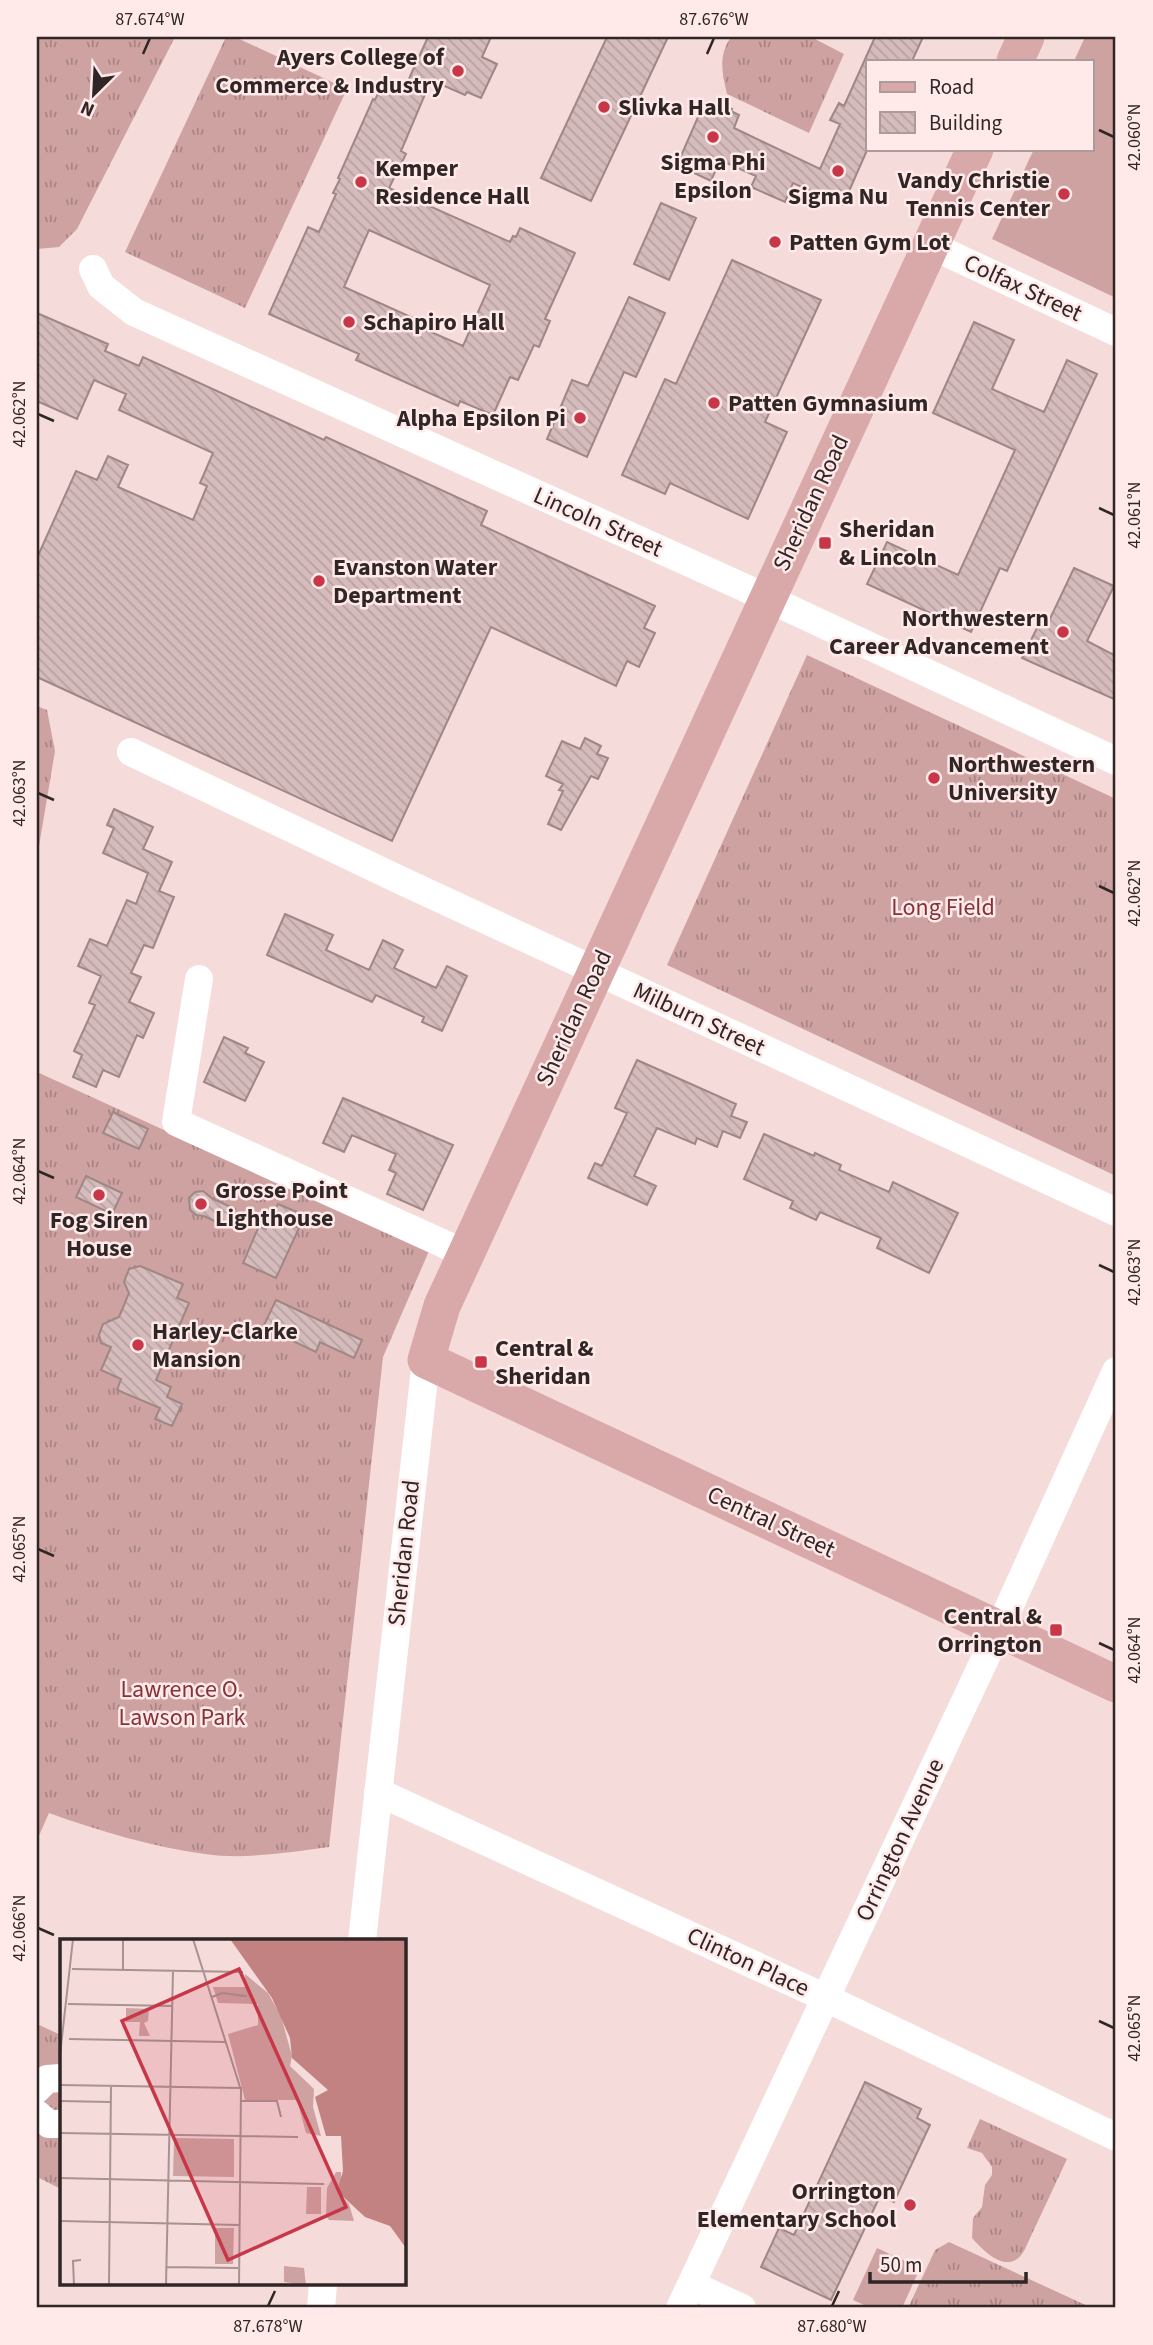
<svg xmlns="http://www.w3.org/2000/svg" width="1153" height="2345" viewBox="0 0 1153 2345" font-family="'Source Sans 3',sans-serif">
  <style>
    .grass { fill: url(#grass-tufts) }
    .pitch { fill: #cfa2a2 }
    .building { fill: url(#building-back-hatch); stroke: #9f8786; stroke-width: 2; fill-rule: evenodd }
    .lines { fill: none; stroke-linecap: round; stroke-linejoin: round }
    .minor { stroke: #fff; stroke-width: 28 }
    .major { stroke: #d9a8a9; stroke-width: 37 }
    .ticks { fill: none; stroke: #2f2625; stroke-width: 2.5 }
    .poi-dot { fill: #c73747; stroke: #ffe9e9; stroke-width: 2.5 }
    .labels { text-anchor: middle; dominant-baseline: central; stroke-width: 5; stroke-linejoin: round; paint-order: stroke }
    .poi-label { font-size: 24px; font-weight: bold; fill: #2f2625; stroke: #ffe9e9; text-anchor: start }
    .street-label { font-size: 24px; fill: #2f2625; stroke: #ffe9e9 }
    .park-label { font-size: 24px; fill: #843338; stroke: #ffe9e9 }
    .inset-road { fill: none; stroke: #a69392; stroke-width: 2 }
    .view { fill: #c73747; fill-opacity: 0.15; stroke: #c73747; stroke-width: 3.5 }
    .inset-edge { fill: none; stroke: #2f2625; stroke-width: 3.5 }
    .neatline { fill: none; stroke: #2f2625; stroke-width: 2.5 }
    .ticks-label { font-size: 18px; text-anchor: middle; fill: #2f2625 }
  </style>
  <defs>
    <pattern id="grass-tufts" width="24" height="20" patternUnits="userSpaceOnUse" patternTransform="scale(1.75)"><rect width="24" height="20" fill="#cfa2a2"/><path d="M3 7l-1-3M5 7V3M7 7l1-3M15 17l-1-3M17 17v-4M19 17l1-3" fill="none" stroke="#a88484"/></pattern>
    <pattern id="building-back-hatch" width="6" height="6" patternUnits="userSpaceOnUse" patternTransform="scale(1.75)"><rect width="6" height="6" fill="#d5bbbb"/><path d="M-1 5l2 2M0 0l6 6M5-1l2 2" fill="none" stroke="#b7a1a1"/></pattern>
  </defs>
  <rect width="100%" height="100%" fill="#f5dbda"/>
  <path class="grass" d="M37,37h138l-98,192 -18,18 -22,2z
    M226,37h9l112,52 -102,219 -120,-56z
    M731,37h80l33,17 -35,79 -82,-39c-5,-22 -9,-38 4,-57z
    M807,655l309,144v377l-449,-211z
    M37,706l10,4 8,41 -18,107z
    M37,1072l392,179 -46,106 -54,490c-40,5 -83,13 -124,7 -52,-7 -106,-23 -156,-41l-12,27z
    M37,2024l24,11v154l-24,-12z
    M980,2119l87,40 -43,92c-15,25 -39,2 -52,-13l1,-20 9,-11 3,-22 7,-10v-8l-10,-14 -15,-5z
    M949,2242l143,66h-184l27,-58z"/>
  <path class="pitch" d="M1085,37h31v261l-124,-59 42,-90h58v-88h-18z
    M877,2248l43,20 -18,40h-31l-18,-8z"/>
  <path class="building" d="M428,37h63l-9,20 15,7 -16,34 -14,-6 -2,3 -34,-15 -30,71 5,3 -17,34 121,54 3,-6 3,1 4,-9 55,25 -30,66 5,2 -11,26 -5,-2 -16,35 -8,-3 -17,38 -33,-14 -2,5 -102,-46 3,-6 -90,-40 39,-87 11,5 17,-38 -3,-1 7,-14 -2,-1 35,-79 2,1 7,-15 20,9zM369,230l121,55 -27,61 -53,-23 3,-5 -69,-31z
    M607,37h61l-77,164 -50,-23z
    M875,37h48l-11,24h-44v87l-25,57 -50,-22 -8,19 -34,-15 5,-11 -36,-16 -9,21 -34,-16 25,-57 4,1 2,-7 8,3 2,-3 14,7 -1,2 8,4 -5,13 86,41 20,-45 -10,-4 9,-17 5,3z
    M661,203l35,15 -27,62 -35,-16z
    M732,260l89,40 -56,122 22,10 -39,87 -78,-36 -5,11 -43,-19 43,-96 11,5z
    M629,297l36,16 -29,64 -12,-5 -37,85 -40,-18 25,-59 16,6z
    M37,313l71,31 -3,7 34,15 4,-9 181,83 2,-3 161,74 -6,14 174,81 -11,22 11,5 -16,34 -12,-6 -11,25 -125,-59 -99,214 -355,-164v-119l39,-87 21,9 11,-24 20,9 -10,22 75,33 14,-34 -7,-3 13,-30 -94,-43 7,-16 -32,-14 -17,39 -40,-18z
    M974,322l40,18 -22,49 52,23 23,-52 30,14 -90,197 -7,-3 -29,64 -104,-48 20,-42 71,33 57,-125 -82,-37z
    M1074,568l40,18 -27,55 29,15v44l-94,-42 19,-38 7,3z
    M585,738l16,8 -4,8 11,4 -10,21 -7,-3 -30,54 -13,-6 15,-33 -4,-1 4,-6 -17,-8 16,-35 18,8z
    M114,809l39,18 -10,22 29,13 -13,29 15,6 -21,51 -9,-3 -13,28 10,4 -12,25 25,11 -11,25 -6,-3 -18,42 -16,-7 -7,17 -23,-10 9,-22 -8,-4 21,-46 -6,-2 12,-27 -23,-10 12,-27 17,7 20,-46 9,4 12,-31 -45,-20 11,-25 -7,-3z
    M285,914l48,21 -7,15 43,20 14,-30 20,10 -9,18 42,20 11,-22 20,10 -25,55 -20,-9 2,-5 -48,-22 -4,7 -105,-47z
    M224,1037l24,11 -3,5 19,9 -19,39 -41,-19z
    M637,1060l99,44 -5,12 16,6 -7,16 -17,-7 -6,16 -20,-9 -2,6 -38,-16 -23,48 22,10 -9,19 -59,-27 7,-15 7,3 25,-53 -12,-5z
    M343,1098l110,47 -30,65 -36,-16 9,-21 -7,-3 7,-16 -44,-19 -8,17 -21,-9z
    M113,1112l35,17 -9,20 -36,-16z
    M764,1134l50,22 1,-3 26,12 -2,5 50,22 4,-10 65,31 -29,60 -52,-25 4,-10 -61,-26 -4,8 -26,-12 3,-7 -49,-22z
    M86,1176l36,17 -10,21 -36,-17z
    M203,1191l10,8 22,10 -8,18 -23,-11 -8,-1 -6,-5 -1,-12 6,-6z
    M278,1204l19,8 -6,13 8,3 -23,50 -33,-15 16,-37 7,3z
    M140,1266l43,18 -6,14 12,5 -33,77 15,7 -4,10 15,7 -10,22 -17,-7 5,-11 -43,-18 4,-11 -20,-9 10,-23 -10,-4 -2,-8 4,-11 16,-7 10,-24 -5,-11 5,-13z
    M276,1300l86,40 -8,18 -34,-16 -4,10 -53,-25z
    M865,2082l56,27 -4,9 13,7 -36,77 -14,-6 -49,104 -70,-33 18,-39 15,7z"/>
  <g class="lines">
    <path class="minor" d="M930,245l186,87
      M93,269l8,17 33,26 609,275 373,174
      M131,752l269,128 716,332
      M199,979l-23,143 290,132
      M378,1792l448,206 290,139
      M362,1941l64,-581
      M37,2089l10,-10 14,-1
      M37,2114l12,10h12
      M692,2285l50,23
      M321,2308l2,-24
      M680,2308l319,-679 117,-258"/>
    <path class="major" d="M1015,61l11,-24
      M975,149l-509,1105 -24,52 -16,54 690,324"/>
  </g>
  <path class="ticks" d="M143,54l7,-16M707,54l7,-16M1099,130l15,7M38,414l16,7M1099,508l15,7M38,793l16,7M1099,886l15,7M38,1171l16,7M1099,1265l15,7M38,1549l16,7M1099,1643l15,7M38,1928l16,7M1099,2021l15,7M268,2306l7,-15M832,2306l7,-15"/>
  <g class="poi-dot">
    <circle cx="458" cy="71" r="7"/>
    <circle cx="604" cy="107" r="7"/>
    <circle cx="713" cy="137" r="7"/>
    <circle cx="838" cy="171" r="7"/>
    <circle cx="361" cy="182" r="7"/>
    <circle cx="1064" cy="194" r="7"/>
    <circle cx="775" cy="242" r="7"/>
    <circle cx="349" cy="322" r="7"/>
    <circle cx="714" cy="403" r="7"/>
    <circle cx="580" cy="418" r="7"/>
    <rect x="818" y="536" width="14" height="14" rx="3.5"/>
    <circle cx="319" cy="581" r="7"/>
    <circle cx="1063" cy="632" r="7"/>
    <circle cx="934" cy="778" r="7"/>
    <circle cx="99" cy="1195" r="7"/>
    <circle cx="201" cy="1204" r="7"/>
    <circle cx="138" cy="1345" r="7"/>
    <rect x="474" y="1355" width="14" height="14" rx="3.5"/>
    <rect x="1049" y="1623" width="14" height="14" rx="3.5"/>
    <circle cx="910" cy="2205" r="7"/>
  </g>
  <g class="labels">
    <g class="poi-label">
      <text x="444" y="57" text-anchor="end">Ayers College of<tspan x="444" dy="28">Commerce &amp; Industry</tspan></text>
      <text x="618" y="107">Slivka Hall</text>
      <text x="713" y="162" text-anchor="middle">Sigma Phi<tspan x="713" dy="28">Epsilon</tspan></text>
      <text x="375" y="168">Kemper<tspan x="375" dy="28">Residence Hall</tspan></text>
      <text x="1050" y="180" text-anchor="end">Vandy Christie<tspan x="1050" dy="28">Tennis Center</tspan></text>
      <text x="838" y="196" text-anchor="middle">Sigma Nu</text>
      <text x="789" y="242">Patten Gym Lot</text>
      <text x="363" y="322">Schapiro Hall</text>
      <text x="728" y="403">Patten Gymnasium</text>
      <text x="566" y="418" text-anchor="end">Alpha Epsilon Pi</text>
      <text x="839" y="529">Sheridan<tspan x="839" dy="28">&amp; Lincoln</tspan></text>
      <text x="333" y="567">Evanston Water<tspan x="333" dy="28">Department</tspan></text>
      <text x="1049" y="618" text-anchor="end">Northwestern<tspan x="1049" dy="28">Career Advancement</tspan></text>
      <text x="948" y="764">Northwestern<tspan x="948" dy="28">University</tspan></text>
      <text x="215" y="1190">Grosse Point<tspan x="215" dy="28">Lighthouse</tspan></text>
      <text x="99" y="1220" text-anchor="middle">Fog Siren<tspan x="99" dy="28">House</tspan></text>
      <text x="152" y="1331">Harley-Clarke<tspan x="152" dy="28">Mansion</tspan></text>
      <text x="495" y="1348">Central &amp;<tspan x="495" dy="28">Sheridan</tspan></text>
      <text x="1042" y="1616" text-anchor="end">Central &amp;<tspan x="1042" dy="28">Orrington</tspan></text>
      <text x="896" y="2191" text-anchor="end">Orrington<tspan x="896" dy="28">Elementary School</tspan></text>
    </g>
    <g class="street-label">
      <text transform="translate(1023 288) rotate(25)">Colfax Street</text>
      <text transform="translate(811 503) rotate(-65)">Sheridan Road</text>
      <text transform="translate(598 522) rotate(24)">Lincoln Street</text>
      <text transform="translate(574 1018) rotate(-65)">Sheridan Road</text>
      <text transform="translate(699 1019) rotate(25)">Milburn Street</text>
      <text transform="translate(771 1522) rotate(25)">Central Street</text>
      <text transform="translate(404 1553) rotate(-84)">Sheridan Road</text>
      <text transform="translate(900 1840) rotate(-65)">Orrington Avenue</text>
      <text transform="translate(748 1962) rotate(25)">Clinton Place</text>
    </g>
    <g class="park-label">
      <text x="943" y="907">Long Field</text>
      <text x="182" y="1689">Lawrence O.<tspan x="182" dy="28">Lawson Park</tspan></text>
    </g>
  </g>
  <g transform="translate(60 1939)">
    <rect width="346" height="346" fill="#f5dbda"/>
    <path d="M185,35l23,19 13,23 11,40 -2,10 24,23 -1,18 8,29 -15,-3 -9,-33h-52l-17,-66 30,-9v-21l-40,-1 -5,-16h32zM66,69l23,1 -1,12 -4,2 6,13h-11l1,-14h-14zM114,199l60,1v38l-61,-1zM276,233h5v8l-4,11 12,13 5,17 -25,-1 -3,-4 1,-28zM247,248h14v27h-15zM224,327l20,2 2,17 -22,-3z" fill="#cfa2a2"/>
    <path d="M155,289h19l-1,36h-18z" fill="#cfa2a2"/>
    <path d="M170,0h176v309l-16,-22 -25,-9 -28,-26 6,-20 -2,-35h-15l-11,-39 13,-7 -36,-32 -2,-20 -18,-40z" fill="#c38282"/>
    <path class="inset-road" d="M133,0l47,148M12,30l171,3M63,31v-31M152,58l10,-4 25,3h-8M8,65l104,2M9,100l157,3M0,116l13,-116M0,146l181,3 -2,197M0,162l50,1M181,162h36l4,16M0,194l238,4M0,239l264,6M0,282l179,4M107,328l71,1M14,346l-1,-24 8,-1M49,346l2,-199M106,346l7,-314"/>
    <path class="view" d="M179,30l107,238 -118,53 -106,-239z"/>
    <rect width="346" height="346" class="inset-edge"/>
  </g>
  <rect width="1153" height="2345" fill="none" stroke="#ffe9e9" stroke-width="77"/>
  <rect x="866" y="60" width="228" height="91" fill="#ffe9e9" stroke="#ac9b9b" stroke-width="2"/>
  <rect x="880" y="82" width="35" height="10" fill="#d9a8a9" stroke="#ac9b9b" stroke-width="2"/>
  <text x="929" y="94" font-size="21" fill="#2f2625">Road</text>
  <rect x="880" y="112" width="35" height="21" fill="url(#building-back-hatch)" stroke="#ac9b9b" stroke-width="2"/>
  <text x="929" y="130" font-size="21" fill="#2f2625">Building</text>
  <g transform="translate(94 94) rotate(204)" stroke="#ffe9e9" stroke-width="5" paint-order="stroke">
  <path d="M0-5L12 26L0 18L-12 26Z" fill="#2f2625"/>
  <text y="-10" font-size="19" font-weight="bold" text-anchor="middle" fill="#2f2625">N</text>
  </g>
  <path d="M870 2272v10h156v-10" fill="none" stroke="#2f2625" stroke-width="3.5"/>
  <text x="880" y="2272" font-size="21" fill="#2f2625" stroke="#ffe9e9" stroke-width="5" paint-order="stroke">50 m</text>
  <rect x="38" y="38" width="1076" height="2268" class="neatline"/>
  <g class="ticks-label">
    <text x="150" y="25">87.674°W</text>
    <text x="714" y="25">87.676°W</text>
    <text transform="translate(1134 137) rotate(-90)" y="6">42.060°N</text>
    <text transform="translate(19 414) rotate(-90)" y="6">42.062°N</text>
    <text transform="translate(1134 515) rotate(-90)" y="6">42.061°N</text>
    <text transform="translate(19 793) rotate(-90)" y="6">42.063°N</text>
    <text transform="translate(1134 893) rotate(-90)" y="6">42.062°N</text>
    <text transform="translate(19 1171) rotate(-90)" y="6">42.064°N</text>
    <text transform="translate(1134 1272) rotate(-90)" y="6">42.063°N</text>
    <text transform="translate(19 1549) rotate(-90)" y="6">42.065°N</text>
    <text transform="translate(1134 1650) rotate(-90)" y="6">42.064°N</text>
    <text transform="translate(19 1928) rotate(-90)" y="6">42.066°N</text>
    <text transform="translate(1134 2028) rotate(-90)" y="6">42.065°N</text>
    <text x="268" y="2332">87.678°W</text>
    <text x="832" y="2332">87.680°W</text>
  </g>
</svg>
